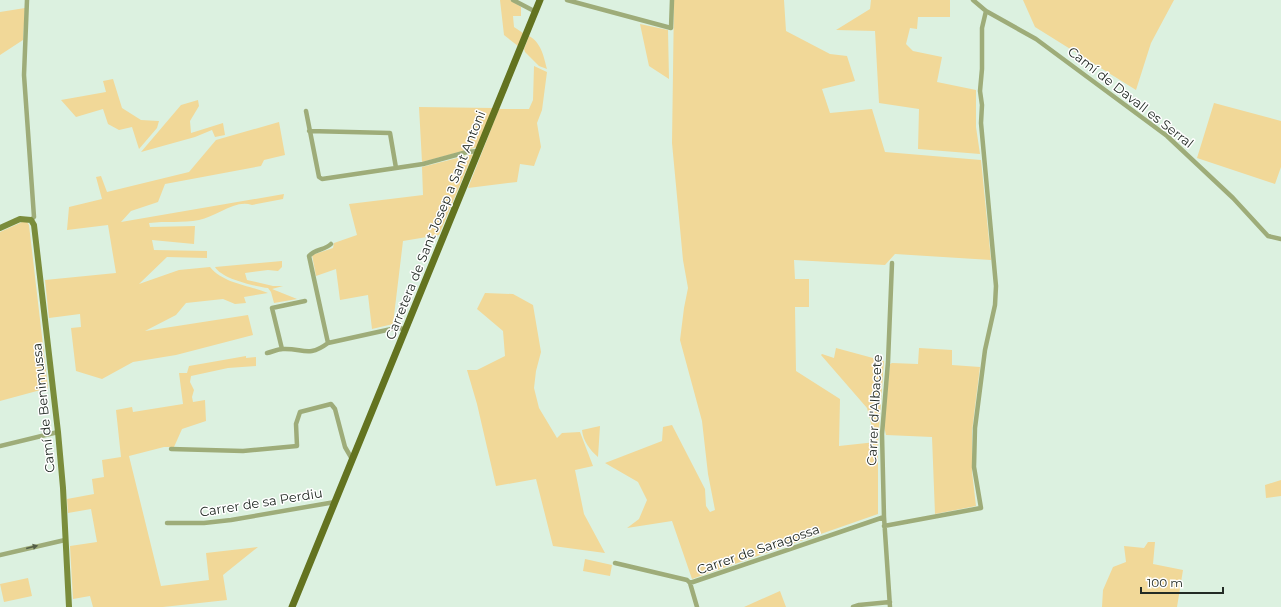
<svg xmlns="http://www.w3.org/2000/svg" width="1281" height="607" viewBox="0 0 1281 607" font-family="Montserrat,sans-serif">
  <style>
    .green { fill: #f1d898 }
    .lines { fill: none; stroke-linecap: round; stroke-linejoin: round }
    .street { stroke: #9eac79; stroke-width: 4.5 }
    .secondary { stroke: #7a8c3b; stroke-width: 6 }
    .primary { stroke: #637320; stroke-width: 7 }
    .oneway { fill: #545f47 }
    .labels { text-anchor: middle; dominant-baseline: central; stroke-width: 3; stroke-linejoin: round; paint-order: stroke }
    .street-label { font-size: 13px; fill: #232b25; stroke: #fff }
  </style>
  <rect width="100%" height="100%" fill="#dcf1e0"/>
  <path class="green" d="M500,0h10l11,7v9h-8l1,11 9,6 -5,13 -14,-11z
    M674,0h110l2,31 44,23 17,2 8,25 -33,8 8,24 42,-4 13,43 96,8 10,100 -96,-6 -10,11 -91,-5 1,19h14v28h-14l1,64 44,28 -1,47 37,-4 -9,-34 -46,-53 1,-1 12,4 2,-10 48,13 -6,81v72l-186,65 -20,-58 -45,7 12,-9 8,-19 -9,-18 -33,-19 57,-22 1,-14 9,-2 33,64 1,17 4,6 5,-2 -7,-36 -6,-53 -22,-81 4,-32 4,-20 -5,-28 -11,-117z
    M871,0h79v17h-32l-1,12 -7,-1 -4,16 7,7 29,6 -5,25 39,8v37l4,27 -62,-5 1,-40 -40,-6 -4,-72 -39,-1 34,-21z
    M1023,0h151l-23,43 -15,47 -101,-63z
    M25,8l-2,32 -23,15v-43z
    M640,24l28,6 1,49 -20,-13z
    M529,36c12,6 15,21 18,33l-8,-3 -14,-14 -1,-3z
    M534,66l13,6 -5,38 -5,13 4,24 -7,19 -14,-2 -3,18 -49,6 31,-79h30l4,-9z
    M113,79l9,29 19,12 18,1 -2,7 -18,21 -7,-22 -13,3 -11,-6 -5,-15 -27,8 -15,-17 45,-8 -3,-11z
    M198,100l1,6 -9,15 1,12 32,-10 2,12 -10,2 -3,-7 -17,7 -54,15 40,-47z
    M1214,103l67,18v46l-6,17 -78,-26z
    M419,107l74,1 -15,39 -56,15z
    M279,122l6,33 -21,5 -3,6 -96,18 -7,18 -27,9 -10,11 163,-28 -1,5 -31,6c-17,-6 -36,12 -53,15 -16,3 -34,1 -50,3l1,4 45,-1 -1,18 -42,-4 2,10 53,1v7l-40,-1 -28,27 40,-14 31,-3c14,17 39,18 58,26l-24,4 2,6 -11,1 -12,-5 -37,4 -10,12 -31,16 103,-16 5,20 -77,20 -43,7 -31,17 -26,-8 -5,-43 10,-1 -1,-13 -31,4 -4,-38 71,-7 -8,-48 -41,5 2,-23 33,-8 -6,-22 5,-1 6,16 82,-20 27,-32z
    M473,154l-34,81 -36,6 -10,83 -21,5 -4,-34 -28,5 -4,-31 -20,7 -4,-21 21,-7 1,-5 23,-8 -8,-31 74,-9 -1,-28z
    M22,222h5l2,3 19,163 -48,13v-169z
    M282,261v6l-4,4 -10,-1 -23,3 2,7 26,6h10l-11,3 25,10 -23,4 -3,-11 -3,-4c-14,-2 -46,-9 -53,-21z
    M485,293l28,1 20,11 8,47 -5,19 -2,17 5,20 18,30 5,-5 18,-1 13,34 -18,4 9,44 21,39 -52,-7 -17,-67 -40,7 -19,-82 -10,-34h10l28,-14 -2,-25 -26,-22z
    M919,348l33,2v15l28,2 -8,64v41l4,34 -41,8 -3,-77 -46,-2 -2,-9 6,-62 2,-1 26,1z
    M246,356v2l10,-1v9l-28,2 -37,8 -1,6 4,8 -2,7 1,5 12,-2 1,21 -24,8 -8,18h-10l-35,9 32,130 48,-6 -3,-27 52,-6 -35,28 4,25 -64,7h-70l-3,-11 -17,3 -3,-53 27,-4 -6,-33 -23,4 -1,-14 27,-5 -2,-15 12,-2 -2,-17 19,-3 -5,-47 16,-3 1,5 50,-8 -4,-31h8l2,-7z
    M600,426l-2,31c-8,-7 -15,-16 -16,-27z
    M1281,480v16l-15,2 -1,-13z
    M1148,542h7l-2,22 30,6 -6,37h-75l1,-17 10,-23 13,-5 -2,-16 20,2z
    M585,559l27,6 -2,11 -27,-5z
    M28,578l4,18 -28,6 -4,-18z
    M780,591l6,16h-42z"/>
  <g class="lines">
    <path class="street" d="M27,0l-3,75 10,142 -3,3
      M513,0l23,12
      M567,0l104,28 1,-28
      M973,0l13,11 50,28 131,97 66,62 35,38 13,3
      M306,111l13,66 3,2 101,-15 44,-12 12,-1
      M309,131l81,2 6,35
      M328,343l68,-15 10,1
      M282,349l-10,-41 33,-7
      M267,353c5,-1 11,-4 16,-4 20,-1 25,9 45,-6l-19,-87c6,-7 16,-6 22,-12
      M0,446l58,-14
      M171,449l72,2 54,-5 -1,-22 4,-12 31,-8 4,5 10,38 7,12
      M167,523h37l27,-3 104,-18
      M884,526l97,-18 -7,-41 1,-39 10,-78 10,-45 1,-19 -15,-163 1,-18 -2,-14 2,-22v-41l4,-17
      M0,555l65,-15
      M615,563l72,17 3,3 194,-66
      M690,583l7,24
      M853,607l6,-2 31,-3
      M890,607l-6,-90 -2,-83 6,-72 4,-99"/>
    <path class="secondary" d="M0,228l20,-9 11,1 3,5 24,207 5,56 6,119"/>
    <path class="primary" d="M292,607l248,-607"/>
  </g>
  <defs><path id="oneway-solid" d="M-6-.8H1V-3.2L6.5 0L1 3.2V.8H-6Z"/></defs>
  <use class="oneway" href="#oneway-solid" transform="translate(32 547) rotate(-14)"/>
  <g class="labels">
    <g class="street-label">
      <text transform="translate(1131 97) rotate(38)">Camí de Davall es Serral</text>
      <text transform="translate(435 225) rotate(-68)">Carretera de Sant Josep a Sant Antoni</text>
      <text transform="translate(43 408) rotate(-96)">Camí de Benimussa</text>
      <text transform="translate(874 410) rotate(-87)">Carrer d'Albacete</text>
      <text transform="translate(261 502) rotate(-9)">Carrer de sa Perdiu</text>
      <text transform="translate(758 549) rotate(-19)">Carrer de Saragossa</text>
    </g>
  </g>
  <path d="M1141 587v6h82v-6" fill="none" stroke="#232b25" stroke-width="2"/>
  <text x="1147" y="587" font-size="12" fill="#232b25" stroke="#ffffff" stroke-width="3" paint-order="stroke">100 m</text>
</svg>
